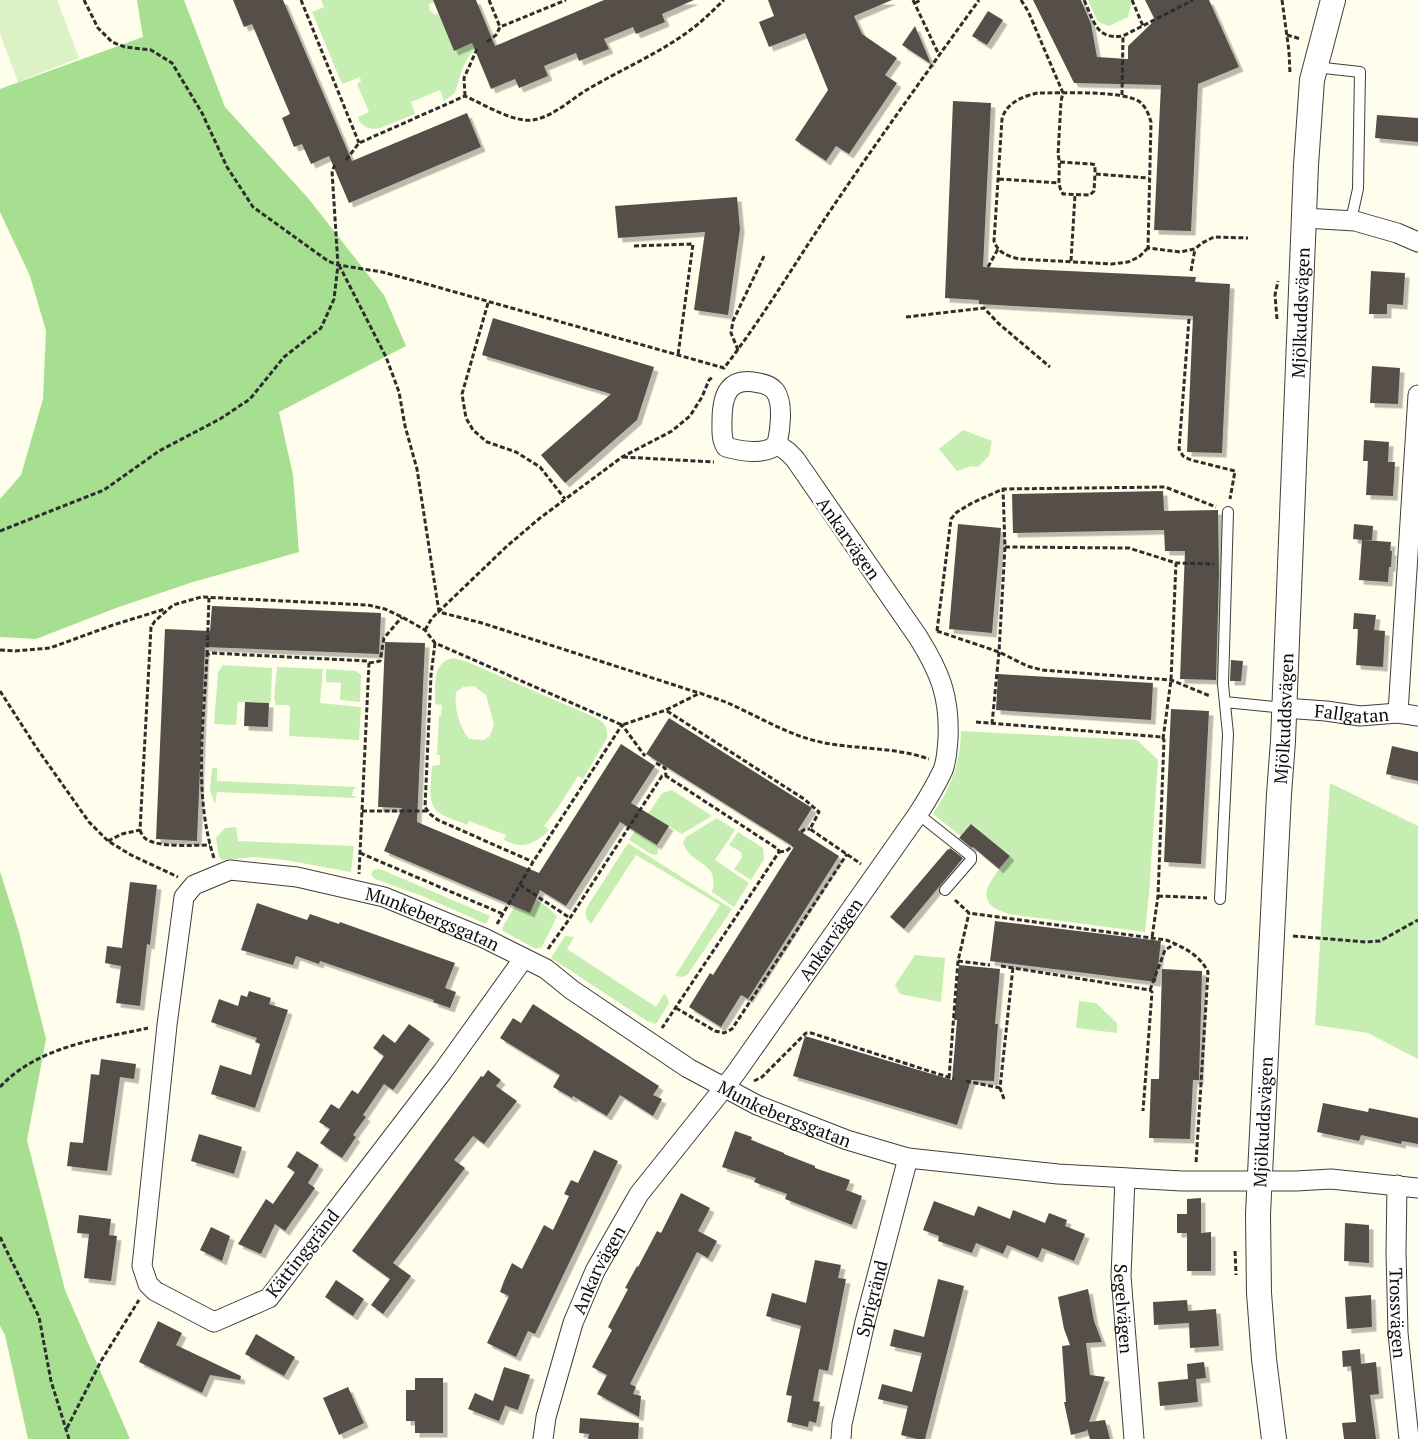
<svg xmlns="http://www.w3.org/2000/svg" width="1418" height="1439" viewBox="0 0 1418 1439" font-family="'PT Serif',serif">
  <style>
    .green { fill: #c6edb2; fill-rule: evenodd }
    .forest { fill: #a6df90 }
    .pitch { fill: #dbf3c4 }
    .building { fill: #565048; filter: url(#shadow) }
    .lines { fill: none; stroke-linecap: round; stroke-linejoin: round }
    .service-casing { stroke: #3f3f3f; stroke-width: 12 }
    .minor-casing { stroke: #3f3f3f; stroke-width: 21 }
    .tertiary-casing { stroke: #3f3f3f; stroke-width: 26 }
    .path { stroke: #2e2e2e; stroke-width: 3; stroke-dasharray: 5 2.5; stroke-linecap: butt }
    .service { stroke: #fff; stroke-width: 10 }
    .minor { stroke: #fff; stroke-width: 19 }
    .tertiary { stroke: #fff; stroke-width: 24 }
    .labels { text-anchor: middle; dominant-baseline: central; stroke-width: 5; stroke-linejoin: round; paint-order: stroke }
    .street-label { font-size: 18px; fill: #0c0c0c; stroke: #fff }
  </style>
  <defs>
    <filter id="shadow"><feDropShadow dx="4.5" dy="4.5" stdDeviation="0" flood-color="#0004"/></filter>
  </defs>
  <rect width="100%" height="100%" fill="#fffeec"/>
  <path class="green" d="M321,0h112l1,2 -5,2 1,8 2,-1 2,4 4,-2 16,38 20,-9 3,5c-16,16 -15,26 -22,46l-11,8 -4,-11 -29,12 4,12 -35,14c-10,2 -20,-1 -22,-11l11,-5 -12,-28 4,-3 -1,-4 -18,7 -30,-72 12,-5z
    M1088,0h44v1l-4,16 -19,9 -11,-4z
    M963,430l29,11 -3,15 -11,11 -6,-1 -15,5 -18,-22z
    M453,658l12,3 131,57c9,5 12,10 11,20l-24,41 -5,-3 -21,33 -13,17 5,4c-6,7 -19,16 -29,15 -5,0 -11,-3 -16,-5l2,-5 -37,-14 -2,4c-8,-4 -21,-7 -29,-13 -12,-10 -6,-33 -6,-46l8,-1v-10h-3l2,-39h2l1,-11 -7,-1c1,-18 -4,-41 18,-46zM474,686l12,9 8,30 -4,11 -6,4 -15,-1c-10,-12 -15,-32 -13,-47l7,-5z
    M223,665l49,3 -1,33 -2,2 -31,-1 -2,23 -22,-1 4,-52z
    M277,667l46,2 -3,34 41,4 -2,33 -70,-4 1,-29 -2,-2h-12l-2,-7z
    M326,669l30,2 5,4 -1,27 -20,-2 1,-17 -15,-1z
    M961,731l176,9 21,20 -9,134 -4,38 -136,-18c-42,-12 -16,-36 1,-58l-38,-32 -11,12 -28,-22c17,-25 28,-52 28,-83z
    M212,768h5v13l139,6 -3,3 -1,6h4l-1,2 -138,-6 -2,12 -5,-14z
    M1330,783l88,43v233l-50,-26 -53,-8z
    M672,790l40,26 -30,18 -34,-20 14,-21z
    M717,818l18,12 -20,30 34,23 -15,24 -22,-15c9,-32 -23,-26 -29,-50l3,-5z
    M236,827l2,14 116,5 -3,26 -66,-12 -30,-3 -33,3 -3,-3 -3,-19 9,-10z
    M635,831l22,14 2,2 -2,8 -6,-1 -22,-14z
    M738,832l25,16 1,11 -13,21 -17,-11 8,-11 -1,-6 -12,-7z
    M628,843l104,66 -44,65 -5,3 -8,-1 45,-71 -84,-50 -45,69c-6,-5 -6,-11 -4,-17z
    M380,869l110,47 -4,8 -61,-27 -50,-18 -4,-4 2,-5z
    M530,896l16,10 11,10 -15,31 -6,2 -33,-18 -1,-3 17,-29z
    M565,936l9,1 -7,12 89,58 8,-13 2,1 3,8 -13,21 -9,-3 -96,-63z
    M915,955l30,3 -4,44 -41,-8 -5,-9z
    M1079,1001l17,2 21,20v10l-41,-5z"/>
  <path class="forest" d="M137,0h47l41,107 83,91 76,97 22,51 -127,66 14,63 6,77 -106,30 -77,26 -80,31 -36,-2v-138l21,-24 22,-76 3,-68 -16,-55 -30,-64v-123l143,-52z
    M0,871l19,61 27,107 -19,101 38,150 65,149h-102l-23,-104 -5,-9z"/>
  <path class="pitch" d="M0,0h57l22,58 -61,24 -18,-48z"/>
  <path class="building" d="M233,0h50l69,161 115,-48 14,34 -132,56 -20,-47 -18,8 -9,-20 -8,3 -12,-29 8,-4 -38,-90 -8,3z
    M433,0h43l19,46 109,-46h90l-32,14 3,8 -29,12 -3,-7 -29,12 5,10 -30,12 -3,-8 -32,13 4,10 -29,12 -4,-9 -24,10 -19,-46 -18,8z
    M768,0h124l-38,16 8,18 35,24 -12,17 12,8 -48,71 -13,-8 -10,15 -31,-21 33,-50 -23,-57 -36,14 -10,-25 15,-6z
    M1033,0h48l10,24 6,33 31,2v-13l27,-26 -10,-20h64l30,67 -41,17 -7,147 -37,-1 7,-145 -87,-2z
    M988,11l15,9 -16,25 -15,-9z
    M915,26l16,38 -29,-19z
    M953,101l38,2 -8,164 213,10 -1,5 35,2 -8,169 -35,-1 6,-136 -214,-12v-4l-34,-2z
    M1377,115l41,3v24l-43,-4z
    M737,197l3,32 -12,86 -34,-5 11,-78 -87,6 -3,-32z
    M1371,271l34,2 -2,32 -16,-1v10h-18z
    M493,318l161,49 -17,53 -72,63 -24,-28 70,-61 -129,-39z
    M1372,366l28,2 -2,36 -28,-1z
    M1364,440l25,2 -1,20h7l-2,34 -27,-1 2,-34h-5z
    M1163,491l1,20 54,-1 1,65 -3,105 -36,-1 5,-128h-20l-1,-21 -151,3 -1,-39z
    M958,524l43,4 -9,105 -43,-4z
    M1354,524l19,2 -1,14h-9l28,2 -1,9h2l-1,16h-2l-1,15 -29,-2 3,-40 -9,-1z
    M212,606l169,7 -2,41 -174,-7 -8,194 -41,-2 9,-210 45,2z
    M1354,613l22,2 -2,15 11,1 -2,36 -27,-2 2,-36h-5z
    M385,642l40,1 -8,179 122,51 82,-129 34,22 -24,37 38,23 -12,19 -37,-23 -54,84 -26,-16 -10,23 -146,-62 18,-43 -24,-1z
    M1231,660l12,1 -2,20h-11z
    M998,674l155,9 -2,37 -155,-10z
    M245,702l24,1 -1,24 -24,-1z
    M1171,709l38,2 -8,153 -37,-2z
    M669,718l143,90 -14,22 41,26 -91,143 -7,-4 -20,32 -32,-20 21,-34 3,2 81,-128 -148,-93z
    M1392,746l26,6v29l-32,-7z
    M971,824l39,32 -11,13 -26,-22 -1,1 -13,-10z
    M950,848l13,10 -59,71 -14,-12 58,-68 1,1z
    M130,882l27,3 -7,60 -3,-1 -7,62 -24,-3 5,-37 -16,-3 2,-17 15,2z
    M257,903l50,17 3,-6 29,10 1,-2 115,41 -10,25 11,4 -6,16 -17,-6 1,-2 -114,-39 -1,3 -23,-8 -3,9 -52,-15z
    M995,921l166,20 -5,41 -166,-21z
    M959,965l41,4 -5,55h3l-4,57 -23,-1 -14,45 -164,-49 12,-40 147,44 5,-60h-3z
    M1162,969l40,2 -3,109h-6l-3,59 -41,-1 2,-59h8z
    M249,991l22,7 -2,6 19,6 -33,98 -44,-14 9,-29 31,10 9,-31 -5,-2 2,-4 -46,-16 8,-23 19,7 3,-11 6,2z
    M533,1004l126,82 -6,9 9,4 -9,17 -33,-21 -13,21 -34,-20 -1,2 -19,-11 7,-12 -60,-37 13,-20 8,5z
    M409,1024l21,15 -37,51 -9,-6 -21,31 3,2 -13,18 3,2 -14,21 -22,-15 10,-14 -11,-7 12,-18 8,5 13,-19 6,4 26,-38 -11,-8 10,-14 12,9z
    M101,1059l35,5 -2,15 -14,-2 -13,94 -40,-5 3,-24 13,1 8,-69 8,1z
    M488,1070l13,10 -5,6 21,15 -33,43 -11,-8 -19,24 11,8 -72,95 18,13 -28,38 -12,-9 19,-26 -38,-28 129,-175 2,1z
    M1323,1103l45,9 1,-4 49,10v26l-16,-3 -1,3 -40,-9 -2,6 -42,-9z
    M735,1131l17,6 -1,3 33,13v1l31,12v2l35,12 -4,10 16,6 -10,29 -67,-26 2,-5 -33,-12 2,-4 -34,-11z
    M199,1134l43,13 -8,27 -43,-13z
    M594,1150l24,11 -83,173 -7,-3 -12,26 -29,-14 22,-47 -9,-4 4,-11 8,-18 10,6 22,-44 9,5 16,-34 -5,-2 7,-14 7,3z
    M297,1151l22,14 -11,18 7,5 -30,43 -10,-7 -14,30 -23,-10 28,-45 7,5 22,-32 -8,-5z
    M681,1193l29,15 -12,23 19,10 -9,17 -11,-6 -67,132 6,3 -3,7 8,2 -2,21 -42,-23 10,-19 -15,-8 20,-37 -4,-3 20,-38 -3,-1 12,-22 1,1 19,-36 4,2z
    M1201,1198v35l10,-1v39h-24v-38h-10v-19h10v-15z
    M934,1201l40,15 4,-10 32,13 3,-9 32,13 4,-10 18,7 -2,6 20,8 -11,27 -32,-13 -4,10 -31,-13 -4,9 -27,-11 -4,10 -34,-12 1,-5 -16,-6z
    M79,1215l32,4 -2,16 8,1 -6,45 -27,-3 5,-44 -12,-1z
    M1345,1223l24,2v38l-25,-2z
    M211,1227l19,9 -8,25 -22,-11z
    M815,1260l26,5 -3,13 8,1 -18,92 -9,-2 -6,32 7,1 -4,21 -7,-2 -1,6 -21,-5 5,-26 -6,-1 15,-69 -35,-10 6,-23 34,10z
    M938,1279l26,7 -39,153h-8l-16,-4 7,-29 -30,-7 4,-15 30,8 10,-39 -32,-7 4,-17 30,8z
    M336,1280l28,19 -11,17 -28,-19z
    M1088,1289l6,32 8,21 -16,1 4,32 15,2 -16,45 16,-2 5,19h-20l-3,-10 -1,2 -15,4 -7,-33h2l-4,-56 8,-1 -6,-16 -6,-32z
    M1371,1295l1,32 -25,2 -2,-32z
    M1187,1300l1,11 28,-2 3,37 -29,2 -1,-25 -35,2 -1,-23z
    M158,1321l24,12 -6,12 65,31 -1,4 -30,-5 -8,18 -63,-31z
    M256,1334l39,23 -11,19 -39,-22z
    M1360,1349l1,15 15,-2 3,32 -9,1 6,44h-32l-2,-16 14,-1 -5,-56 -8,1 -1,-16z
    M1204,1362l2,16 -10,1 2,23 -38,4 -2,-24 30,-3 -1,-15z
    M504,1367l26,8 -12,35 -15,-5 2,1 -6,15 -31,-12 7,-16 18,8z
    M415,1378h28v55h-28v-12h-9v-31h9z
    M348,1387l16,36 -25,12 -16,-37z
    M580,1418l59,5 -1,16h-50l1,-5 -10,-1z"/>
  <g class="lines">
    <g class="service-casing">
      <path id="service" d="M1315,67l45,5 -2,117 -7,31
        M1225,702l59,6
        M918,814l53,42v4l-26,30
        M1220,899l8,-165 -5,-50 5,-172"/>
    </g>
    <g class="minor-casing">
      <g id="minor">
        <path d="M1304,218l51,3 42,12 21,9"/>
        <path id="s1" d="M1284,708l42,3 34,5 38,-3 20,3"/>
        <path d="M1398,713l20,-318"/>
        <path id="s2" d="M524,958l-81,113 -174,227 -55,24 -59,-31 -7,-7 -6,-18 25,-241 17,-128 10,-12 36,-15 67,7 87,20 100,41 62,31 26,21 116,78 69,37 90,35 61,18 150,16 124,7h114l35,-2 87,9"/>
        <path id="s3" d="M1125,1178l-4,98 13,163"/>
        <path id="s4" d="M1397,1185l-1,67 2,81 11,106"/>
        <path id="s5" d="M543,1439l3,-22 27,-94 22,-52 44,-77 96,-120 183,-260c9,-14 18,-29 25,-44 4,-10 4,-21 5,-31 2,-42 -8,-67 -30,-102l-123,-178 -7,-7 -11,-8c3,-13 7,-41 -2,-53 -4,-5 -10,-7 -16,-8 -30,-7 -37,11 -37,38 0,9 -1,18 4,26 14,4 40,9 51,-3"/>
        <path id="s6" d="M841,1439l1,-15 23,-102 43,-164"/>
      </g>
    </g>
    <g class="tertiary-casing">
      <g id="tertiary">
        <path id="s7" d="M1274,1439l-10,-80 -5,-66 -1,-79 21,-420 4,-53 23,-576 6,-85 21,-80"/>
      </g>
    </g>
    <path class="path" d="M84,0l14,28 14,14 13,5 26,3 21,13 30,50 25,54 26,40 75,54 10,4 44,7 41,11 301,85c37,-48 68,-100 102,-151 49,-73 101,-145 153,-217
      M301,0l58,143
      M489,0l11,27
      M913,0l26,55
      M1021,0l7,11 35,82 -2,8 -3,54c4,13 -3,28 5,39l27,1 4,-4 1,-17
      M1084,0c10,21 12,40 39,36l70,-36
      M1132,0l11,26
      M1282,0l7,51 1,23
      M915,3l6,-3
      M1287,35l14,4
      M487,42l9,-7 4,-8 66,-27
      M1122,95l1,-59
      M465,96l-1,-18 13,-29
      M346,160l13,-17 106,-47c18,8 49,27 68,24 22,-4 39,-22 57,-32 34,-20 72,-36 103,-60 11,-8 21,-19 31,-28
      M1060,162l32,2 3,1v9l54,4
      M999,179l60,4
      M634,246l59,-2 -15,111
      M1148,248l-9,9 -11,5 -16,2 -93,-5c-11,-3 -21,-6 -25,-18l8,-122c4,-16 21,-23 36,-26 22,0 85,-3 102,9 6,5 9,13 11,20l-3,126 32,4 15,-3 7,-6 12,-6 34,1
      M1071,261l4,-66
      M339,265l47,92 13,35 6,34 12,43 22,143 43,11 217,70
      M988,267l10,-18
      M1191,271l4,-22
      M488,303l-26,91 4,24 7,12 14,12 29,10 24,15 25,32
      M906,317l78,-9 14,15 52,44
      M1189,319l-10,130 4,7 8,4 44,11 -5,28
      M1277,319l-2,-24 3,-14
      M738,350l-7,-17 2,-12 32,-67
      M623,457l91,5
      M0,531l104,-41 55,-39 61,-32 30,-20 34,-42 37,-29 13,-29 4,-34 -6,-94 3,-6
      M1005,547l124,1 47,15 38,1
      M425,630l7,-12 74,-71 34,-29 82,-61 50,-26 18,-15 12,-19 7,-17 4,-3
      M937,631l14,-112 6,-7 15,-9 31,-14 162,-2 51,20
      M937,631l62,21 28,14 15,4 129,10 39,16
      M435,643l-4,32 -6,132 5,7 8,6 95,42
      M0,650l15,1 35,-3 63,-23 52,-16
      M207,655l2,-57
      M369,663l11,-2 4,-23 18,-21
      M0,691l36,56 53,75 19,19 23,14 47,22
      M667,711l137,88 15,13 -9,17 51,35
      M976,722l186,15 2,3 -6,156 -6,42
      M992,724l7,-72 6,-105 -2,-58
      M1163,739l8,-59 5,-117
      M656,763l9,5 1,8
      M362,811h65
      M140,830c1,3 3,7 6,9 14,9 48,6 64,6
      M801,832l4,-3h5
      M108,841l14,-7 18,-4 11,-203 4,-6 18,-16 28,-8 167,8 17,4 17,8 23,13 10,13 187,82 44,-15 34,-17c9,4 19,6 28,10 29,13 57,30 88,38 37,9 76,5 113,18
      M779,852l7,-1 7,-5
      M360,853l143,61
      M214,858c-21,-64 -10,-137 -7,-203l3,-2 157,8 2,2 -10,211
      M520,885l50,33
      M1158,896l49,2
      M955,900l14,13 197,27c16,6 35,16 42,32l-12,191
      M497,924l36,-62 89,-137 23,31
      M1293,936l73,6 14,-1 38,-21
      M548,949l22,-31 92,-142h4l112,73 1,3 -117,176
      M958,961l32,4
      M1001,966l149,24 2,2 -9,119
      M1150,990l15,-40 10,-6
      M676,1008l39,23 9,2 8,-4 115,-175
      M949,1078l9,-117 11,-48
      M754,1081l8,-4 44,-44h5l143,46
      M966,1081l34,7
      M0,1087c37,-40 97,-48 148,-59
      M1004,1099l-4,-11 13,-121
      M0,1237l39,80 12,64 18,58
      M1235,1251l1,24
      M67,1428l34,-67 38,-61"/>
    <use href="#service" class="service"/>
    <use href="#minor" class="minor"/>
    <use href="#tertiary" class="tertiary"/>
  </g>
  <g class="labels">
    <g class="street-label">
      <text stroke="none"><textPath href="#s7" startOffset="1128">Mjölkuddsvägen</textPath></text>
      <text transform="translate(849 538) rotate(55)">Ankarvägen</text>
      <text stroke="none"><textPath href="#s1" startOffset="68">Fallgatan</textPath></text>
      <text stroke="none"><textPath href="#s7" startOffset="722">Mjölkuddsvägen</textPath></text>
      <text stroke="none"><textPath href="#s2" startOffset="1216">Munkebergsgatan</textPath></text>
      <text stroke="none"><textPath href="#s5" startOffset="584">Ankarvägen</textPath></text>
      <text stroke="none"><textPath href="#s2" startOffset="1621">Munkebergsgatan</textPath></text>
      <text stroke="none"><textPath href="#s7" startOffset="318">Mjölkuddsvägen</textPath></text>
      <text transform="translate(302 1253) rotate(-52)">Kättinggränd</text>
      <text stroke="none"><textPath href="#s5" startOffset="179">Ankarvägen</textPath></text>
      <text stroke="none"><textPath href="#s6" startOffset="144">Sprigränd</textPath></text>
      <text stroke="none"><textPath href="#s3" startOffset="131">Segelvägen</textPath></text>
      <text stroke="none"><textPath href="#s4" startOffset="128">Trossvägen</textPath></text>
    </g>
  </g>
</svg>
